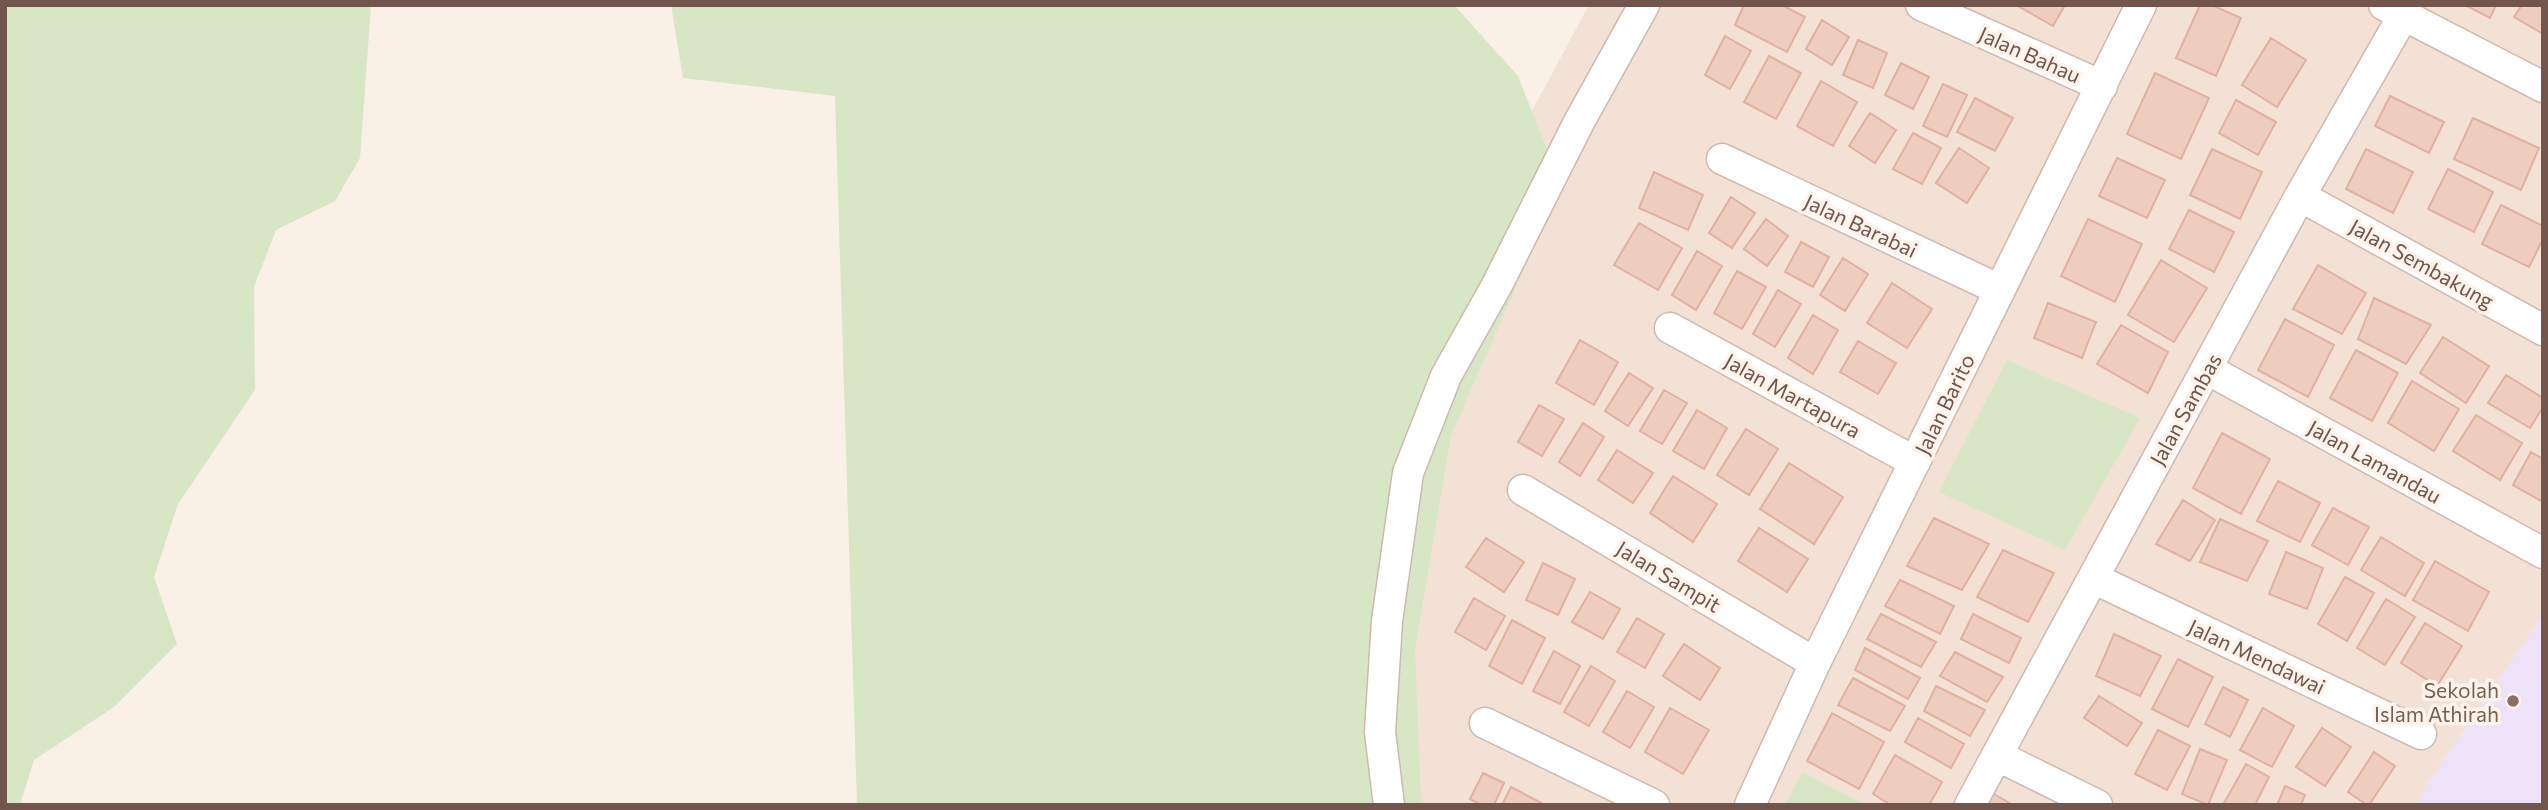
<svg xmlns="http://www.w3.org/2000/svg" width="2548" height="810" viewBox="0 0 2548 810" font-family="Commissioner,sans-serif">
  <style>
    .residential { fill: #f2e1d4 }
    .education { fill: #ede2f7 }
    .green { fill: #d7e7c5 }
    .building { fill: #eeccbf; stroke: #e0b1a0; stroke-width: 2 }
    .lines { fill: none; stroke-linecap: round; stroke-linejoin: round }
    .street-casing { stroke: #ceb9af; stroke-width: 33 }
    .street { stroke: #fff; stroke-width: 30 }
    .education-dot { fill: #8d6e63; stroke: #fef4eb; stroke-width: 2.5 }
    .labels { text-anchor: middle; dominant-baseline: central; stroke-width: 7; stroke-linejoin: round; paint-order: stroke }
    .street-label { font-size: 21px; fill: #72554c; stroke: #fef4eb }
    .education-label { font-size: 21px; fill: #785e54; stroke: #fef4eb; text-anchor: end }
  </style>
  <rect width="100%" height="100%" fill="#fbf0e5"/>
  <path class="residential" d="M1589,5h954v610l-118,172 -8,18h-1063l158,-657z"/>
  <path class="education" d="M2543,615v190h-126l8,-18z"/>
  <path class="green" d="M5,5h366l-11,153 -25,43 -59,29 -22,57 1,103 -77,114 -24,73 23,67 -63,63 -80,53 -14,45h-15z
    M671,5h783l64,71 43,109 -110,250 -36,214 6,156h-564l-22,-709 -152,-18z
    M2007,360l133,58 -75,132 -126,-58z
    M1802,772l64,33h-81z"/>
  <path class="building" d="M1744,5h38l23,12 -18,35 -52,-27z
    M2016,5h49l-12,21z
    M2200,5h12l29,13 -25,58 -40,-18z
    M2465,5h31l-6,13z
    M2522,5h21v29l-29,-17z
    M1822,20l27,17 -17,28 -26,-16z
    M1725,36l26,15 -21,38 -25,-14z
    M2271,38l35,22 -29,47 -35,-22z
    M1858,40l29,13 -14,35 -30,-13z
    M1769,56l32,17 -25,46 -32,-17z
    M1901,63l28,14 -16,32 -28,-14z
    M2155,73l54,25 -28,61 -54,-25z
    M1821,81l36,21 -24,44 -36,-20z
    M1943,84l24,11 -20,42 -24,-11z
    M2390,96l54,26 -15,31 -54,-27z
    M1975,98l38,20 -18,33 -38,-19z
    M2236,100l40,22 -18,33 -39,-22z
    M1870,113l26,17 -21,33 -26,-17z
    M2473,118l66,30 -18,42 -67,-31z
    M1913,133l28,15 -19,36 -29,-15z
    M1959,148l30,20 -22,35 -31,-20z
    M2212,149l50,23 -22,47 -50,-24z
    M2366,149l47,23 -20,41 -47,-24z
    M2117,158l48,22 -18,38 -48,-22z
    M2448,169l45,23 -19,40 -46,-23z
    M1654,172l49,23 -15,35 -49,-22z
    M1731,197l24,16 -23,35 -23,-15z
    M2501,205l42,21v13l-14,28 -47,-23z
    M2189,210l45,22 -20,40 -45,-23z
    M1766,219l22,17 -21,30 -23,-17z
    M2088,219l54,25 -27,58 -54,-26z
    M1639,223l43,25 -24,42 -44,-25z
    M1801,242l28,15 -16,30 -28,-15z
    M1697,251l25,15 -26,44 -24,-15z
    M1843,258l25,16 -23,37 -25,-16z
    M2161,260l46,28 -33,54 -46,-27z
    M2318,265l48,28 -24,41 -49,-25z
    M1737,271l29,16 -24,42 -28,-16z
    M1892,283l40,26 -25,39 -40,-25z
    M1778,290l23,14 -26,43 -22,-13z
    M2374,298l57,27 -25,39 -48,-25z
    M2048,303l48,19 -14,36 -48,-20z
    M1813,315l25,15 -25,44 -25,-16z
    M2285,319l49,26 -26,52 -50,-27z
    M2121,325l47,27 -20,41 -51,-29z
    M2443,337l46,29 -23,37 -46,-30z
    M1580,340l38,22 -24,43 -38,-22z
    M1858,341l38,22 -18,31 -38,-22z
    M2356,350l42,23 -26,48 -42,-23z
    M1629,373l24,15 -25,38 -23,-15z
    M2506,375l37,23v9l-13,21 -42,-25z
    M2412,381l47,28 -25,42 -46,-28z
    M1664,390l23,13 -25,41 -22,-13z
    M1539,405l25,14 -22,37 -24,-14z
    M1697,410l30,18 -23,41 -31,-18z
    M2476,415l46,28 -22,37 -47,-29z
    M1583,423l21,14 -24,39 -21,-14z
    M1746,429l32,20 -29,46 -32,-20z
    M2222,433l48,26 -29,55 -48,-26z
    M1617,450l36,23 -20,30 -35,-23z
    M2531,452l12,7v43l-30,-17z
    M1789,463l54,34 -29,47 -54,-35z
    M1673,476l44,28 -24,38 -43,-29z
    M2278,481l42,22 -20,39 -43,-21z
    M2183,500l32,20 -25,41 -34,-17z
    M2333,508l36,19 -21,38 -36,-20z
    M1934,518l55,26 -27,46 -55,-24z
    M2220,519l48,22 -21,40 -47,-19z
    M1759,528l49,31 -21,33 -49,-31z
    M2381,537l43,26 -19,33 -44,-26z
    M1486,538l38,24 -20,30 -38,-25z
    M2003,550l51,23 -26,49 -51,-25z
    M2286,552l37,16 -16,41 -38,-15z
    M2435,561l54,31 -21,39 -55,-31z
    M1543,563l32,16 -17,36 -32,-15z
    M2345,577l29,16 -27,48 -29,-17z
    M1900,580l54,26 -14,28 -55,-28z
    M1590,592l30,17 -17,30 -31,-17z
    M1474,598l31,18 -19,34 -31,-18z
    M2386,599l29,18 -30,48 -28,-17z
    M1881,614l55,28 -15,25 -54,-28z
    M1973,614l48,24 -12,25 -48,-24z
    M1637,618l27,16 -19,34 -28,-16z
    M1512,620l33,18 -23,46 -33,-18z
    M2425,623l37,23 -25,40 -36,-23z
    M2114,634l47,22 -21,40 -44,-20z
    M1684,644l36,24 -20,32 -37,-24z
    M1865,648l55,30 -12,21 -53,-29z
    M1554,651l26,15 -20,38 -27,-13z
    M1955,652l48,25 -16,25 -47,-26z
    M2178,659l35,18 -25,50 -36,-18z
    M1591,666l24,15 -26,45 -25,-14z
    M1853,678l52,28 -15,25 -52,-26z
    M1936,686l49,24 -15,26 -46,-25z
    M2223,687l25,13 -18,37 -25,-13z
    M1627,691l27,16 -24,41 -27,-16z
    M2099,696l43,27 -15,23 -43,-28z
    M1670,708l39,22 -26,44 -38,-22z
    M2263,708l31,18 -22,41 -32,-17z
    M1832,713l52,29 -25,47 -52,-28z
    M1918,718l46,26 -13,24 -46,-26z
    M2322,728l29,19 -26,39 -29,-19z
    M2158,730l32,16 -23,44 -32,-16z
    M2200,749l27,11 -19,45 -26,-11z
    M2374,752l21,14 -26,39h-2l-19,-13z
    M1895,755l47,27 -13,23h-38l-18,-11z
    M2246,764l23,13 -14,28h-27l-4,-2z
    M1483,773l21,10 -10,22h-13l-11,-6z
    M2285,786l20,9 -4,10h-24z
    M1511,787l34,18h-43z
    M1992,793l21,12h-28z"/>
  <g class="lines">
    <g class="street-casing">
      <path id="street" d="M1921,5l181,81
        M2384,5l159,82
        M1722,159l278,131
        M2300,196l243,134
        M1670,328l245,134
        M2207,369l336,184
        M1523,490l292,173
        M2093,578l328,156
        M1485,723l169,82
        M1998,756l99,49
        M1389,805l-9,-73 7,-111 21,-148 38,-97 51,-91 82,-163 65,-117
        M1750,805l65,-142 326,-658
        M1970,805l330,-609 103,-180"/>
    </g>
    <use href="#street" class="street"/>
  </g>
  <circle class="education-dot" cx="2513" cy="701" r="7"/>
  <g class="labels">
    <g class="street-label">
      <text transform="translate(2030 54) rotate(24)">Jalan Bahau</text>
      <text transform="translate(1861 225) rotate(25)">Jalan Barabai</text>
      <text transform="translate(2422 263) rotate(29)">Jalan Sembakung</text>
      <text transform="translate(1793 395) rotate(29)">Jalan Martapura</text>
      <text transform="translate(1944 404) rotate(-64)">Jalan Barito</text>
      <text transform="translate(2185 409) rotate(-61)">Jalan Sambas</text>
      <text transform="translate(2375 461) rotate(29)">Jalan Lamandau</text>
      <text transform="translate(1669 576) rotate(31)">Jalan Sampit</text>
      <text transform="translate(2257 656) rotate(25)">Jalan Mendawai</text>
    </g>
    <g class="education-label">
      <text x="2499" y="689">Sekolah<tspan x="2499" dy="24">Islam Athirah</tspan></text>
    </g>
  </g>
  <rect width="2548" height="810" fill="none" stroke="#72554c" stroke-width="14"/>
</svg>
